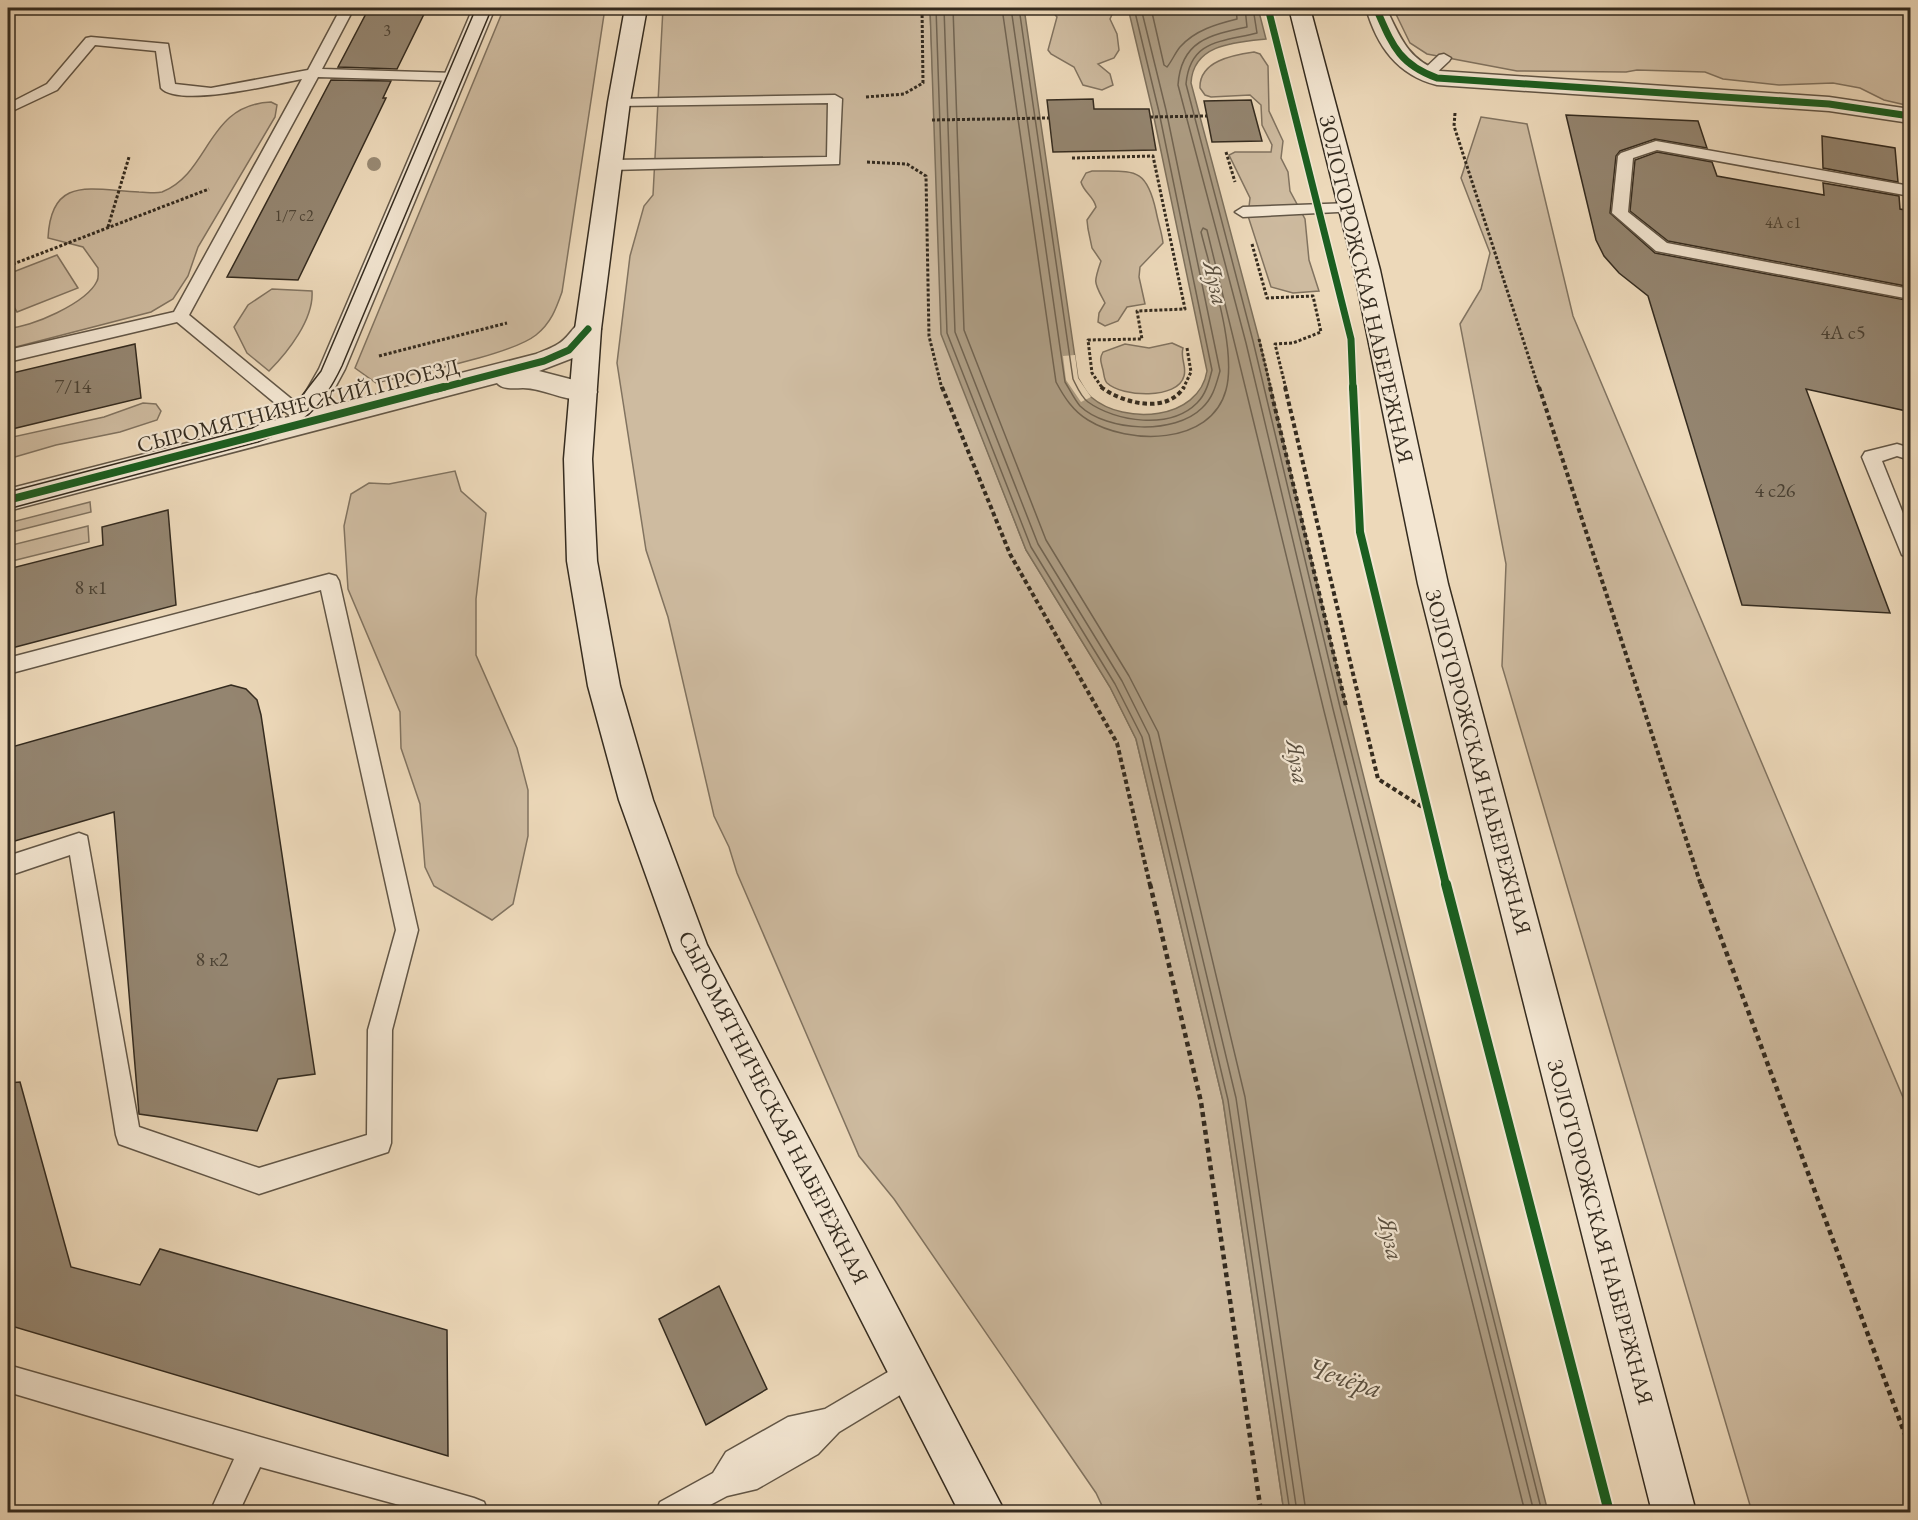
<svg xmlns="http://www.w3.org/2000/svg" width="1918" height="1520" viewBox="0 0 1918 1520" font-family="'EB Garamond',serif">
<rect width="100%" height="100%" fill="#edd9ba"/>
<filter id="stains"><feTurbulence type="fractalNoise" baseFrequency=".00333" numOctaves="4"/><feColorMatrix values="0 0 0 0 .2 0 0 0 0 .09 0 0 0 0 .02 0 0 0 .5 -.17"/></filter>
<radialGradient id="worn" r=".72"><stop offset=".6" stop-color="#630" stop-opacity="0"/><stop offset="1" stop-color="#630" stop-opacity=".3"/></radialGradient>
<g fill="#cebba0" stroke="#817360" stroke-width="1.5">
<path d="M 504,8 L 605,8 L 562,292 C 556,309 551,323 536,335 C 511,355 412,374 376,383 L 355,368 Z"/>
<polygon points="663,8 930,8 935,131 973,414 1026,550 1110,687 1136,739 1223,1101 1284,1512 1105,1512 1096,1493 894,1199 859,1156 737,873 729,847 714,816 668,617 646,550 617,363 630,256 644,206 653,195"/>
<polygon points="1049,8 1115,8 1110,19 1117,34 1119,50 1114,58 1098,64 1110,74 1113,85 1102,90 1083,85 1074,67 1051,54 1048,50 1057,17"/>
<polygon points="1393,8 1910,8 1910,106 1884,100 1860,88 1833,83 1779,85 1723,79 1705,72 1637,70 1626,72 1517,71 1427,54 1410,43"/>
<path d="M 1254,52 L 1260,54 L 1268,66 L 1269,111 L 1283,141 L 1281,158 L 1288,172 L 1290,191 L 1305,219 L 1309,260 L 1319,291 L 1293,293 L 1271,287 L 1248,216 L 1250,198 L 1229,155 L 1235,152 L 1271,152 L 1272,145 L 1262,125 L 1261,105 L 1250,95 L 1211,97 L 1205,95 L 1200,88 C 1199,61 1233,55 1254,52 Z"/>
<path d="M 271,102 L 277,105 L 275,117 L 198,247 L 188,276 L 173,299 L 151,312 L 8,349 L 8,328 C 30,328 87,303 97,281 C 99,278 98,272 98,268 L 83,247 L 48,238 C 51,175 91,190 139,192 C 146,192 155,194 162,192 C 211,172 206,105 271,102 Z"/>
<polygon points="1481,117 1527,124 1573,316 1910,1114 1910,1512 1752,1512 1502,666 1506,564 1460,324 1481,289 1490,253 1461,178"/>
<path d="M 1092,171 C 1133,172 1146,165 1156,211 C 1158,222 1162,233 1163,243 L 1140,267 L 1139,277 L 1145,304 L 1127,307 L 1118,321 L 1105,326 L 1098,322 L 1099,313 L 1105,303 C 1094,282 1093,284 1101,261 L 1092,248 L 1088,229 L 1087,220 L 1096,207 C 1094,196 1084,193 1081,182 L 1086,173 Z"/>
<polygon points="57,255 78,288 17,312 8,297 8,274"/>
<path d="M 272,289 L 312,291 C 314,319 288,352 269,371 L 247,353 L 234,327 L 248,305 Z"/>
<path d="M 1172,343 L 1183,348 C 1180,358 1187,367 1184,376 C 1178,400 1122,397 1107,383 C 1104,380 1104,374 1103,370 C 1101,362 1099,359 1103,352 L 1125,344 L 1149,348 Z"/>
<polygon points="143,403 156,404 161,411 157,420 120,432 56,445 8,459 8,438 104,417"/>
<polygon points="455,471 461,491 486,513 476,599 476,655 517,748 528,790 528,836 513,904 492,920 434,886 425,867 420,804 401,748 400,712 348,589 344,526 351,494 369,483 389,484"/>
<polygon points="90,502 91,512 8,533 8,523"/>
<polygon points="88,526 89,542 8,562 8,546"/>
</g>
<path fill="#ae9e85" stroke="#7d705c" stroke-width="1.5" d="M 930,8 L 1024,8 L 1078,378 C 1082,384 1086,393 1091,397 C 1125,426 1199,420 1207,371 L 1153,113 L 1128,8 L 1258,8 L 1266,39 C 1236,42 1193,44 1191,83 L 1259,339 L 1346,706 L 1548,1512 L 1284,1512 L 1223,1101 L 1136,739 L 1110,687 L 1026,550 L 941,334 Z"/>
<polygon fill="#edd9ba" points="1075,355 1078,378 1091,397 1081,402 1066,380 1063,356"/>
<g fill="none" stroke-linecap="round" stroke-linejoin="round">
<g stroke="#716452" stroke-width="1.5">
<polyline points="936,8 947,333 1031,547 1115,684 1142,737 1228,1100 1290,1512"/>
<polyline points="944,8 955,332 1038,544 1122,681 1149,735 1236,1098 1297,1512"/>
<polyline points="953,8 964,330 1046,540 1129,676 1158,732 1245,1097 1306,1512"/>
<path d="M 1002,8 L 1056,382 C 1064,397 1073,411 1088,420 C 1128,445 1211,446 1226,390 C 1237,350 1211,273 1201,232 L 1203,228 L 1207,230 L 1324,711 L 1525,1512"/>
<path d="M 1011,8 L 1065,382 C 1070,390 1074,399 1080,406 C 1107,432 1175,435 1202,408 C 1213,398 1216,385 1220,371 L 1166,110 L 1141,8"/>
<path d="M 1019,8 L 1073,379 C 1077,387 1081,397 1088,402 C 1116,422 1170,430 1197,403 C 1206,394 1209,382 1212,370 L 1159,112 L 1134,8"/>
<path d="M 1151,8 L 1164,65 L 1167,67 C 1172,61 1175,53 1180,47 C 1195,30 1217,24 1237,19 L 1236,8"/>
<path d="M 1245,8 L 1247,27 C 1209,35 1181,41 1178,85 L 1246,343 L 1333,709 L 1534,1512"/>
<path d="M 1253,8 L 1257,33 C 1221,42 1190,40 1186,84 L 1253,341 L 1340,707 L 1542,1512"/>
</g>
</g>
<g fill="#948570" stroke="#342b1f" stroke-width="1.5">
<polygon points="369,8 427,8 397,69 338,67"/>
<polygon points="331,80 391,81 383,98 386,98 298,280 227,277"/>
<polygon points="1093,99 1094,109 1149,109 1156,150 1053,152 1047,100"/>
<polygon points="1251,100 1262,141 1212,142 1204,101"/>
<polygon points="1566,115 1698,121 1707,148 1655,139 1620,151 1616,156 1610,213 1655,253 1911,301 1911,412 1806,389 1890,613 1742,605 1648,296 1619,273 1604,256 1596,240"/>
<polygon points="1822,136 1895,148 1898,182 1823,168"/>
<polygon points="1657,152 1712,162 1717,176 1824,195 1823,183 1899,196 1900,209 1911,211 1911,287 1668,241 1630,211 1635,160"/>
<polygon points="135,344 141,398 8,430 8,374"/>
<polygon points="168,510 176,605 8,649 8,569 103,545 102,527"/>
<polygon points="231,685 246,689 257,700 261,715 315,1074 278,1079 257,1131 139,1114 114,812 8,843 8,748"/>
<polygon points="20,1082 71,1267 140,1285 160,1249 447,1330 448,1456 8,1325 8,1083"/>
<polygon points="719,1286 767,1389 706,1425 659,1319"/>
</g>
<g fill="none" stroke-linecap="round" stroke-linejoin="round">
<defs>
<g id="lane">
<path d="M 341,8 L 354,8 L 322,69 L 455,73 L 462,77 L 455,81 L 318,77 L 189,315 L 311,415 L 314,419 L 311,423 L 299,423 L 177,322 L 8,362 L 8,350 L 174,312 L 302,79 C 276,84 179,108 161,88 L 156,51 L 95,45 L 57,90 L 8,113 L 8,104 L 47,84 L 86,38 L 91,37 L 168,44 L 175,84 L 211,88 L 308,70 Z"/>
<polygon points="1444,54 1451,58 1449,61 1431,78 1421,78 1421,72 1439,55"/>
<polygon points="835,95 842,99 839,164 611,170 603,165 611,160 827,157 828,103 619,106 612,102 614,99"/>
<polygon points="1656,141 1910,186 1910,196 1657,150 1633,158 1628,212 1667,243 1910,289 1910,299 1656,251 1612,213 1618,156 1621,153"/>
<polygon points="1351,203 1359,208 1357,211 1243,217 1235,212 1243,207"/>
<polygon points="1897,444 1910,448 1910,460 1897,456 1882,461 1910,531 1909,557 1902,555 1900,550 1862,457 1865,452"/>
<polygon points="329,574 336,576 339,581 418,930 392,1030 391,1143 388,1152 259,1194 119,1144 116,1135 70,855 8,876 8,856 79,833 87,836 139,1127 259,1168 367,1135 368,1030 396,930 321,590 8,674 8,658"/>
<polygon points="910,1359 920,1363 924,1373 920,1383 839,1432 818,1454 757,1489 727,1496 697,1512 656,1512 660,1502 713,1473 726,1452 788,1417 825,1409"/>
<polygon points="8,1365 474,1498 484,1502 488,1512 425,1512 260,1467 239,1512 210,1512 234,1459 8,1392"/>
</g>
<g id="street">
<path d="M 473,8 L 495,8 L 345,369 L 324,408 L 536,354 C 543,351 552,348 558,344 C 575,334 573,316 597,323 L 601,329 L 578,356 L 539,371 L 593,385 L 597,392 L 593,399 C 570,405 546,388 523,388 C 514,388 503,390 497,383 L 8,511 L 8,489 L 292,416 L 319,369 Z"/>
<path d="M 1366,8 L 1386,8 C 1400,37 1408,60 1440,71 L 1829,97 L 1910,109 L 1910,123 L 1829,111 L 1437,85 C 1397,75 1377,46 1366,8 Z"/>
</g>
<g id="secondary">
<polygon points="625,8 647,8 630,102 601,329 592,459 597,561 620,686 653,800 707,945 1005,1512 959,1512 673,951 619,800 588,686 567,561 564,459 575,329 608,102"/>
<polygon points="1289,8 1310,8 1380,270 1448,584 1696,1512 1652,1512 1418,584 1354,270"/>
</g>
</defs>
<use href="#lane" stroke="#625646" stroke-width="3"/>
<use href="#street" stroke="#625646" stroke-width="3"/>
<use href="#secondary" stroke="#342b1f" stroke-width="3"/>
<g stroke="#342b1f" stroke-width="3" stroke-dasharray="3 2" stroke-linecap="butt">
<polyline points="1893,8 1910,11"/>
<polyline points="866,97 904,94 923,83 922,8"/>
<polyline points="1455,113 1454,126 1539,389"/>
<polyline points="1150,117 1207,116"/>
<polyline points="932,120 1049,118"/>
<polyline points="1226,152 1235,182"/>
<polyline points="1072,158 1153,156 1185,309 1137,311 1142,339 1088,340 1092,373 1103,389"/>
<polyline points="867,162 907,164 926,176 929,336 942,389"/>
<polyline points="108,227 129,157"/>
<polyline points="1252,244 1267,298 1313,296 1321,332 1293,343 1275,344 1286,389"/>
<polyline points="8,266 209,189"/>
<polyline points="1259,339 1271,389"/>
<polyline points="379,356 507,323"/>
<polyline points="1183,389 1191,372 1187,348"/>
</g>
<g stroke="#342b1f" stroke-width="4" stroke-dasharray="4.5 3" stroke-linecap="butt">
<polyline points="942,387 1010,554 1117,743 1150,885"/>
<path d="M 1101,387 C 1122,403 1167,415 1184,387"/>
<polyline points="1270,387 1346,706"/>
<polyline points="1285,387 1378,779 1427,810"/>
<polyline points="1539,387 1701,885"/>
</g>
<g stroke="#342b1f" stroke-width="4.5" stroke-dasharray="5 4" stroke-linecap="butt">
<polyline points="1150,884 1201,1102 1261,1512"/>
<polyline points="1701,884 1910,1448"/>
</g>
<use href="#lane" fill="#f3e6d2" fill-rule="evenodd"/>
<use href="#street" fill="#f3e6d2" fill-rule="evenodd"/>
<use href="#secondary" fill="#f3e6d2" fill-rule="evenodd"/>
<g stroke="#342b1f" stroke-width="1.5">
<polyline points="8,492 252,428 293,407 321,371 476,8"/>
<path d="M 8,509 L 258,442 C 303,425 321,410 342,366 L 492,8"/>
</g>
<defs>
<g id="cycleway-far2">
<polyline points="1268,8 1351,339 1353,389"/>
<path d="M 1376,8 C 1392,44 1398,64 1437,78 L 1829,104 L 1910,116"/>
<polyline points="437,389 544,361 569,350 588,329"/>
</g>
<g id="cycleway-far1">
<polyline points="1353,387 1360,532 1446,885"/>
<polyline points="8,500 443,387"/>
</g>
<polyline id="cycleway" points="1446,884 1609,1512"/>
</defs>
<use href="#cycleway-far2" stroke="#f3e6d2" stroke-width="10"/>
<use href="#cycleway-far1" stroke="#f3e6d2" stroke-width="12"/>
<use href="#cycleway" stroke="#f3e6d2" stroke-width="14"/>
<use href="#cycleway-far2" stroke="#1b5e20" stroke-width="7"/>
<use href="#cycleway-far1" stroke="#1b5e20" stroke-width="8"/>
<use href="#cycleway" stroke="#1b5e20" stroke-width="10"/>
</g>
<circle fill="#988973" cx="374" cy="164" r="7"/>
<g text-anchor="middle" stroke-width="4.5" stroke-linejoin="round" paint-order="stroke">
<g font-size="16" fill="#4c4233">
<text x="387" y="36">3</text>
<text x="294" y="221">1/7 с2</text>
<text x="1783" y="228">4А с1</text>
</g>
<g font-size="20" fill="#4c4233">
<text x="1843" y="339">4А с5</text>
<text x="73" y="393">7/14</text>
<text x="1775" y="497">4 с26</text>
<text x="91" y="594">8 к1</text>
<text x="212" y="966">8 к2</text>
</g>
<g font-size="22" fill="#342b1f" stroke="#f3e6d2">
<text transform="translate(1367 289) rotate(77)" y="8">ЗОЛОТОРОЖСКАЯ НАБЕРЕЖНАЯ</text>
<text transform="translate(298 405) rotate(-14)" y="8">СЫРОМЯТНИЧЕСКИЙ ПРОЕЗД</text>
<text transform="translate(1479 762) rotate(75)" y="8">ЗОЛОТОРОЖСКАЯ НАБЕРЕЖНАЯ</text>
<text transform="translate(774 1107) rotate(63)" y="8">СЫРОМЯТНИЧЕСКАЯ НАБЕРЕЖНАЯ</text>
<text transform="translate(1601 1232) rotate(75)" y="8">ЗОЛОТОРОЖСКАЯ НАБЕРЕЖНАЯ</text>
</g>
<g font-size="24" font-style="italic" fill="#594e3e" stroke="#f3e6d2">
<text transform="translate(1216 283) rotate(77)" y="8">Яуза</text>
<text transform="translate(1298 762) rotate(81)" y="8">Яуза</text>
<text transform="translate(1391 1238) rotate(77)" y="8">Яуза</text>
</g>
<g font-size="28" font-style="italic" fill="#594e3e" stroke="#f3e6d2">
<text transform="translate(1345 1377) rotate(18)" y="10">Чечёра</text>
</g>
</g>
<rect width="1918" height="1520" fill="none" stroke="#edd9ba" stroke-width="30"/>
<rect x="9" y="9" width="1900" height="1502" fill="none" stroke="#342b1f" stroke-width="3"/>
<rect x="15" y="15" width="1888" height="1490" fill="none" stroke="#342b1f" stroke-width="1.5"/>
<rect width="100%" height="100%" filter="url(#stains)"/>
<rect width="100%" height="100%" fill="url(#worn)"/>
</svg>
